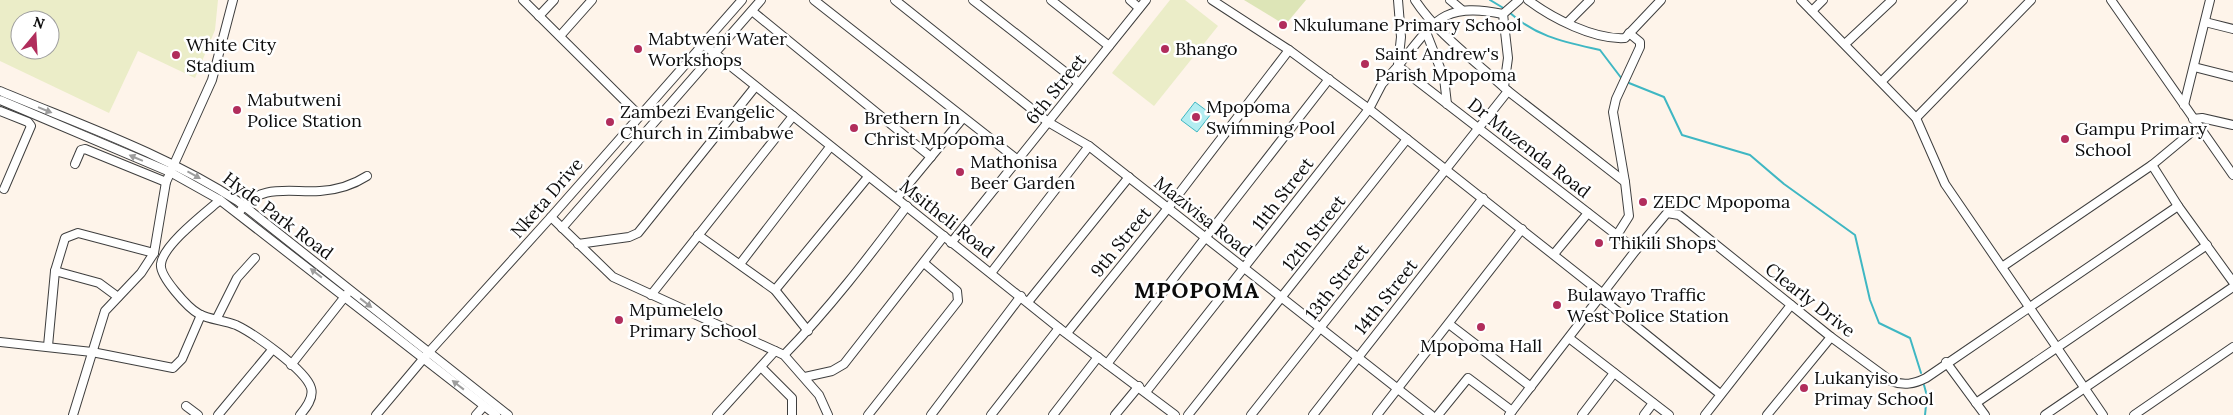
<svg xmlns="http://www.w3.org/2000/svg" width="2233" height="415" viewBox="0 0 2233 415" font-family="Lora,serif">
<rect width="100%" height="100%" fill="#fef4ea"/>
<polygon fill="#dde5b7" points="1244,0 1306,0 1285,25"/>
<g fill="#ebedc8" fill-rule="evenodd">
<path d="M 0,0 L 218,0 L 215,30 L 195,78 L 138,51 L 109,113 L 0,61 ZM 20,20 L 50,20 L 50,50 L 20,50 Z"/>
<polygon points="1170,0 1185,0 1218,26 1154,106 1112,73"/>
</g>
<polygon fill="#b3edf1" stroke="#3fb7c3" points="1195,102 1211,114 1197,132 1181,120"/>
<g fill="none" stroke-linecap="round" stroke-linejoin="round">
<g stroke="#3fb7c3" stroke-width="2">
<polyline points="1490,0 1505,9"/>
<path d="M 1509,12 C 1536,37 1565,42 1600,50 L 1622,79"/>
<polyline points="1629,83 1664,97 1682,135 1750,155 1784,184 1855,235 1870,300 1879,323 1910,338 1921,373"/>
<polyline points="1924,385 1927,396 1925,415"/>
</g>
<defs>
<g id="minor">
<polyline points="523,0 640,116"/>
<polyline points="814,0 1018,160"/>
<polyline points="895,0 1048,122 1089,146 1431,415"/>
<polyline points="973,0 1079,83"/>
<polyline points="1051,0 1109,46"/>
<polyline points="1130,0 1139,8"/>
<polyline points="1212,0 1289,50 1369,109 1603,294"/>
<path d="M 1415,0 C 1436,33 1479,64 1508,91"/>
<polyline points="1450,0 1462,10"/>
<path d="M 1528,0 C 1552,18 1594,40 1625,38 L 1661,0"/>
<polyline points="1801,0 1916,118 1945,184 2103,415"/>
<polyline points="2111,0 2233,175"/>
<polyline points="752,11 931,157"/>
<polyline points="1812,11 1823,0"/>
<polyline points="1503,14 1508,58 1504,87"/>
<polyline points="1503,14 1519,0"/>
<polyline points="539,16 554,0"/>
<polyline points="1568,22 1590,0"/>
<polyline points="2205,22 2233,29"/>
<polyline points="1426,32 1444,78 1447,104"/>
<polyline points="560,36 592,0"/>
<polyline points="703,44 1059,328 1175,415"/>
<polyline points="1845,44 1892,0"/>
<polyline points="1398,65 1401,37 1398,0"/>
<path d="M 1398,66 C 1434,22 1442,1 1503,14"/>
<polyline points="2194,67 2233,77"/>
<polyline points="1882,81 1963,0"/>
<path d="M 0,91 C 81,125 165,154 239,202 L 508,415"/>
<polyline points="0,100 170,172 220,200 496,415"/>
<polyline points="2184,105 2210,0"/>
<polyline points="0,111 28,122 31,126 4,189"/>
<polyline points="1916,118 2031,0"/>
<polyline points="2193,119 2202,118 2233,125"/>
<polyline points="75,164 81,150 85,149 166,182"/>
<polyline points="2152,165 2178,206 2233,282"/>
<polyline points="1625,182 1613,112 1616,99 1640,47 1640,42 1629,33"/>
<polyline points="897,198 963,118"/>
<path d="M 220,200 C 205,213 163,245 161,264 C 159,276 188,308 199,314 C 210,320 224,320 236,325 C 253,333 306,370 311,388 C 314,398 306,408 300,415"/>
<path d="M 241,210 C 259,183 292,193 320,191 C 337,190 353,185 367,176"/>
<polyline points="551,217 613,277 784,355 819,395 828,415"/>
<polyline points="562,228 761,0"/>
<polyline points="698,235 775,290 808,331"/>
<polyline points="951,243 1146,0"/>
<polyline points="578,244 629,237 638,233 755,87"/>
<polyline points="1554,254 1588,213"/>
<polyline points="740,264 830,147"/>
<polyline points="2002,267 2152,165 2199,126"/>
<polyline points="55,271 99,283 118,297"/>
<polyline points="991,273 1089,146"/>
<polyline points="775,290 868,177"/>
<polyline points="651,295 793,116"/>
<polyline points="1600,297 1720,394"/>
<polyline points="1028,302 1129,177"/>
<polyline points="217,318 237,278 255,258"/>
<polyline points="1449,324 1531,387"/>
<polyline points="1067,333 1168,208 1289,50"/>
<polyline points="1569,338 1669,415"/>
<polyline points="0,342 92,352 173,368 182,359 201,315"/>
<polyline points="48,346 55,271 65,238 78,233 154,253"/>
<path d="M 784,355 C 829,309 868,258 907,206"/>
<polyline points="1946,362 1985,415"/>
<polyline points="1107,364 1329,79"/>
<polyline points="291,365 347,294"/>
<polyline points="761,367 792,398 792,415"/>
<polyline points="805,377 832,371 844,364 944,236"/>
<polyline points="1146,392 1369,109 1382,84 1398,66 1636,250"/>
<polyline points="1976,403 2207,245"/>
<polyline points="186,406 198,415"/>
<polyline points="73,415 105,311 141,273 154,253 166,182 212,80 233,0"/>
<polyline points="218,415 272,350"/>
<polyline points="376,415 429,352 551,217 742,0"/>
<polyline points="476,415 484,406"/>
<polyline points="717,415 775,351"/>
<polyline points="868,415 958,301 957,291 924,263"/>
<polyline points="931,415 1021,296"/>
<polyline points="991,415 1059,328"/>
<polyline points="1053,415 1098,357"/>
<polyline points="1115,415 1139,386"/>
<polyline points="1188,415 1407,139"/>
<polyline points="1251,415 1508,91 1625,182 1629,216 1617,235"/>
<polyline points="1313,415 1483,198"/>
<polyline points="1377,415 1522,229"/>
<polyline points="1438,415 1468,378 1512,411"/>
<path d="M 1509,415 L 1636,250 L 1667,213 L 1679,215 L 1831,337 L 1891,381 C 1904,386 1914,384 1926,378 L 2178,206"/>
<polyline points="1582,415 1614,373"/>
<polyline points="1644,415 1653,403"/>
<polyline points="1705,415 1791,305"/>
<polyline points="1767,415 1831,337"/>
<polyline points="2045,415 2233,287"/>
<polyline points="2134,415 2233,347"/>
</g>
</defs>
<use href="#minor" stroke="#3e3e3e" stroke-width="10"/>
<use href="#minor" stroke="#fff" stroke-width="8"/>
</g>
<defs><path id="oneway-solid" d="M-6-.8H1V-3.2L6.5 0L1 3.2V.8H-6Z" transform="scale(1.25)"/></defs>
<g fill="#9d9d9d">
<use href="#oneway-solid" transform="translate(45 110) rotate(22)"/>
<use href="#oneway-solid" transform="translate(136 158) rotate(-157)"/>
<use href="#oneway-solid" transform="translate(194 175) rotate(29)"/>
<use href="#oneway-solid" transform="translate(316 273) rotate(-142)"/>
<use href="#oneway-solid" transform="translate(366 303) rotate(38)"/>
<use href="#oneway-solid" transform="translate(458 385) rotate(-142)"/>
</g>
<g fill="#b12d5c" stroke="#fff" stroke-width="2">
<circle cx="1283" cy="25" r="5"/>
<circle cx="638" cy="49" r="5"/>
<circle cx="1165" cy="49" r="5"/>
<circle cx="176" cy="55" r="5"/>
<circle cx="1365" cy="64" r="5"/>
<circle cx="237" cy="110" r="5"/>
<circle cx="1196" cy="117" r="5"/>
<circle cx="610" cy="122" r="5"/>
<circle cx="854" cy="128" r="5"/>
<circle cx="2065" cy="139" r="5"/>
<circle cx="960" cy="172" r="5"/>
<circle cx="1643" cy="202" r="5"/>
<circle cx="1599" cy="243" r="5"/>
<circle cx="1557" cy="305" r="5"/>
<circle cx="619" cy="320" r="5"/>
<circle cx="1481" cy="327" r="5"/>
<circle cx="1804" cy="388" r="5"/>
</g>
<g text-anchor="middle" stroke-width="5" stroke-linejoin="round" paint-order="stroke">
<g font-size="18" fill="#0b0b0b" stroke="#fff" text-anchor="start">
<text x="1293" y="31">Nkulumane Primary School</text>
<text x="648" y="45">Mabtweni Water<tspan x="648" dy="21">Workshops</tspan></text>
<text x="186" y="51">White City<tspan x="186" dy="21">Stadium</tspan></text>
<text x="1175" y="55">Bhango</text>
<text x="1375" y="60">Saint Andrew's<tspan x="1375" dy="21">Parish Mpopoma</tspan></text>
<text x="247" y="106">Mabutweni<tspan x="247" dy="21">Police Station</tspan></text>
<text x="1206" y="113">Mpopoma<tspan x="1206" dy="21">Swimming Pool</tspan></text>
<text x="620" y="118">Zambezi Evangelic<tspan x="620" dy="21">Church in Zimbabwe</tspan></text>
<text x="864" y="124">Brethern In<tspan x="864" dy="21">Christ Mpopoma</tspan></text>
<text x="2075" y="135">Gampu Primary<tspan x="2075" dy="21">School</tspan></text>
<text x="970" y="168">Mathonisa<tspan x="970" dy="21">Beer Garden</tspan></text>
<text x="1653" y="208">ZEDC Mpopoma</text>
<text x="1609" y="249">Thikili Shops</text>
<text x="1567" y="301">Bulawayo Traffic<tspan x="1567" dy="21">West Police Station</tspan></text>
<text x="629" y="316">Mpumelelo<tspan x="629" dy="21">Primary School</tspan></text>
<text x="1481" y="352" text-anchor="middle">Mpopoma Hall</text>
<text x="1814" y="384">Lukanyiso<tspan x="1814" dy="21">Primay School</tspan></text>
</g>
<g font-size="18" fill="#0b0b0b" stroke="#fff">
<text transform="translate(1056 89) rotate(-51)" y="6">6th Street</text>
<text transform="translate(1529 148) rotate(38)" y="6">Dr Muzenda Road</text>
<text transform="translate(1283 194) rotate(-52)" y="6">11th Street</text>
<text transform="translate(547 198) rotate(-49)" y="6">Nketa Drive</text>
<text transform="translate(278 216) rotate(37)" y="6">Hyde Park Road</text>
<text transform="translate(1203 217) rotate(38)" y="6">Mazivisa Road</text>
<text transform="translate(947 219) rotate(38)" y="6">Msitheli Road</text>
<text transform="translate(1314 233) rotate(-52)" y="6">12th Street</text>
<text transform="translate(1121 242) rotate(-51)" y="6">9th Street</text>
<text transform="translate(1337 282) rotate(-52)" y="6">13th Street</text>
<text transform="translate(1386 297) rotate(-52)" y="6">14th Street</text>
<text transform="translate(1810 300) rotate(38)" y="6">Clearly Drive</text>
</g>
<g font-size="22" font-weight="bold" letter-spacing="1" fill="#0b0b0b" stroke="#fff">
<text x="1197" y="298">MPOPOMA</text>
</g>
</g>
<g transform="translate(35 35) rotate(18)"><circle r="24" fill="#ffffff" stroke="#9d9d9d"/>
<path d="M0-4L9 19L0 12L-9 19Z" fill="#b12d5c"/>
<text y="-8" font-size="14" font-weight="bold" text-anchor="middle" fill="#0b0b0b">N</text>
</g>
</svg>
